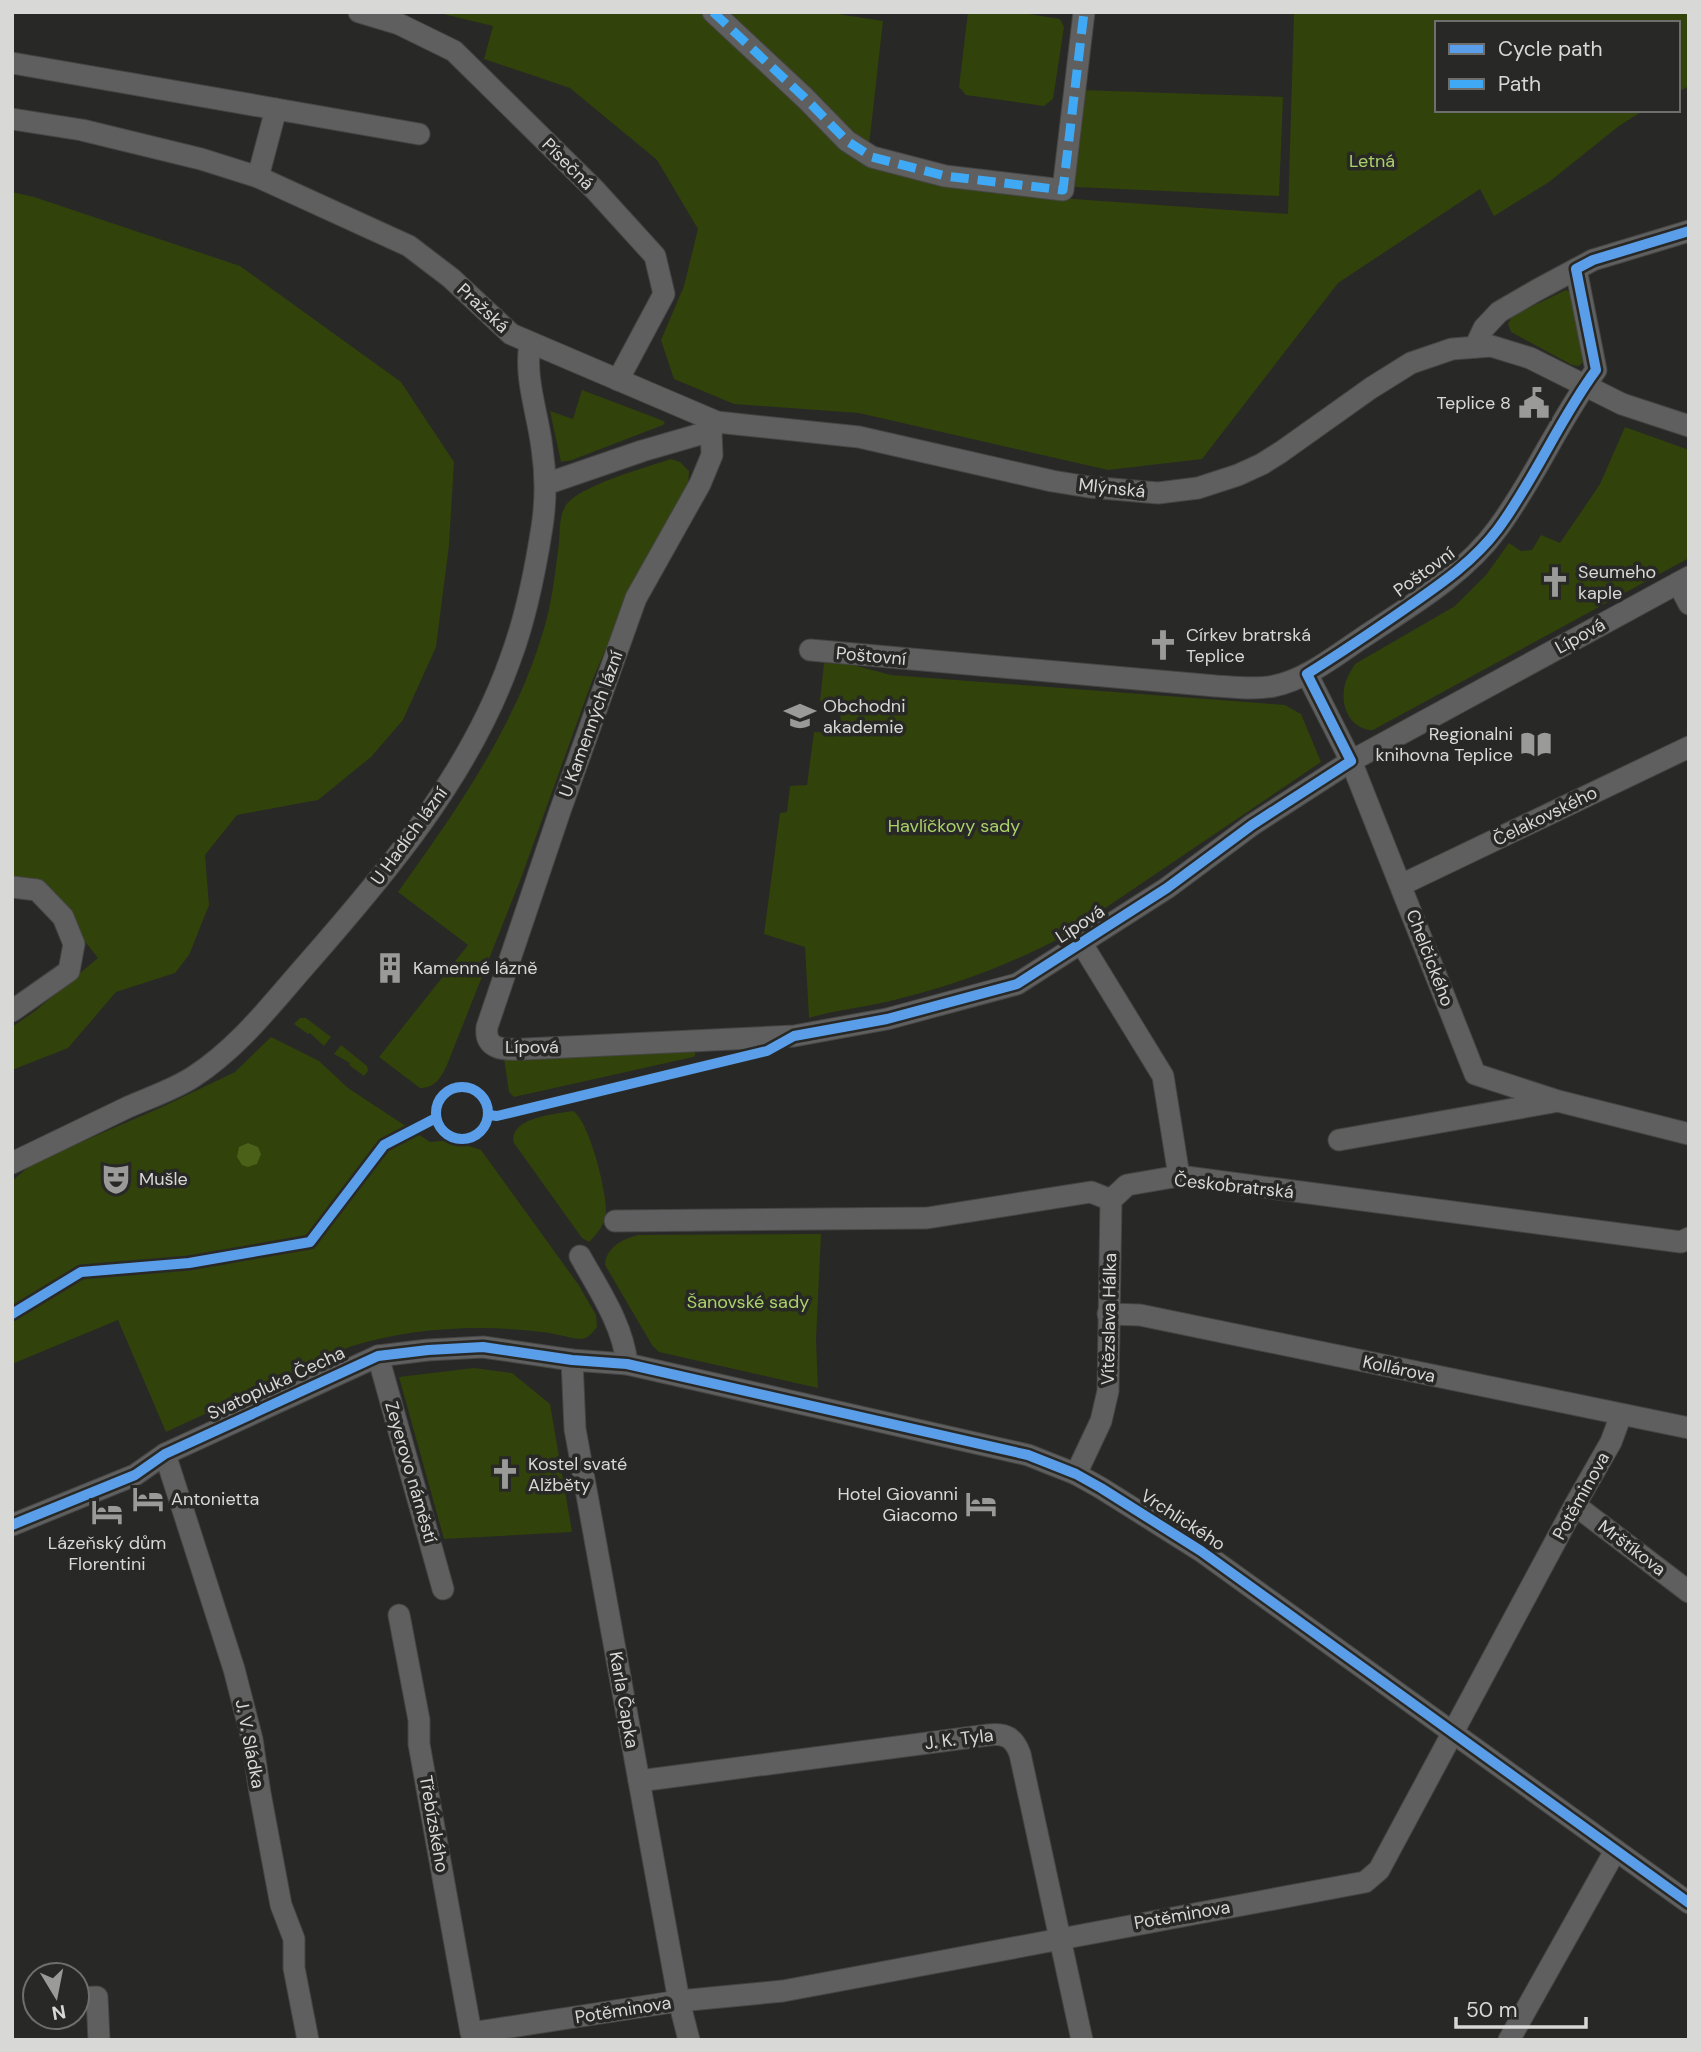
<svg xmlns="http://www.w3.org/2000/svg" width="1701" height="2052" viewBox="0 0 1701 2052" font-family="'DM Sans',sans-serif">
<rect width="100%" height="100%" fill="#282827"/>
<g fill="#31420a">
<polygon points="435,12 825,12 883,21 867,163 1045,197 1288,214 1294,12 1689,12 1689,86 1678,92 1678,23 1437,23 1437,110 1644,110 1619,126 1549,182 1494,216 1480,189 1338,283 1202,459 1108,470 859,413 734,404 674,379 661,340 684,286 698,229 657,160 570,88 484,59 493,26"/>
<polygon points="968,12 1016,12 1060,19 1064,27 1053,99 1044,106 966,95 959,87"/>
<polygon points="1080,90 1283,97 1279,196 1075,187"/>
<path d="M 12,192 L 34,197 L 240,266 L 401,382 L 454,462 L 449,545 L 436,647 L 403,720 L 371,757 L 318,800 L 237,815 L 205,855 L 209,905 L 189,955 L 175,973 L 116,992 L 68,1048 L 12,1070 L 12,1027 L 35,1011 L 98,958 C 74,925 44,903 12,879 Z"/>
<polygon points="1566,290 1571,293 1584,361 1579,366 1572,365 1511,332 1508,324 1512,316"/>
<polygon points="582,390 656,418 665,422 663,425 572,460 561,462 550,411 573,419"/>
<path d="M 1625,427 L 1689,450 L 1689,558 L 1373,730 C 1353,730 1341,710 1344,690 C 1345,680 1350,672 1355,664 L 1455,606 L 1486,575 L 1509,543 L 1521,551 L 1532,550 L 1541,535 L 1560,543 L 1600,484 Z"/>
<path d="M 671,459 L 680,462 L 689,471 L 688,488 L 619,618 L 592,681 L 521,878 L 447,1065 C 441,1078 435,1088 420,1088 L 379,1057 L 468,945 L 398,892 C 456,811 514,729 543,632 C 552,604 555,573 559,543 C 560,531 559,517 565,507 C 576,486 648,467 671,459 Z"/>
<path d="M 824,663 L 849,664 L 891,675 L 1285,705 L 1301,714 L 1321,762 L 1064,936 C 1011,964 956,985 898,999 C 869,1007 838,1009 809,1018 L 805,947 L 764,934 L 780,813 L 787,812 L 790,786 L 807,785 L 814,732 L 841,733 L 840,704 L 820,701 Z"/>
<polygon points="300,1018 306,1018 331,1037 324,1046 310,1033 308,1034 294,1024"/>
<path d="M 271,1037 L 319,1061 L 348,1088 L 430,1142 L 451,1140 L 481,1150 L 578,1284 L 596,1315 L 597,1327 C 592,1333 588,1339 580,1339 C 568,1338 555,1333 542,1332 C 479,1324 410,1328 349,1347 L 166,1432 L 118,1320 L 12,1364 L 12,1181 L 33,1163 L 162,1107 L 235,1072 Z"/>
<polygon points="341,1045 367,1066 368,1071 364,1076 349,1065 350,1063 334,1054"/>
<polygon points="695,1050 695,1056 693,1057 514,1097 509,1092 504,1058"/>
<path d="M 573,1111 C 589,1120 608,1195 606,1214 C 604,1226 597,1234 589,1242 L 582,1238 L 514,1143 C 508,1118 555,1114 573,1111 Z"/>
<path d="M 821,1234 L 816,1340 L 818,1388 L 659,1352 L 652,1345 L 605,1265 C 606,1247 623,1239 638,1235 Z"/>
<polygon points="474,1368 512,1373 550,1404 572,1532 444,1539 399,1377"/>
</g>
<polygon fill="#4a6117" points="248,1143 258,1147 261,1154 257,1164 248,1167 242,1165 237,1157 239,1147"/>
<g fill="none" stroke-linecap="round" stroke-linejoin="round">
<defs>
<g id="minor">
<polyline points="359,12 399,24 454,51 595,190 655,256 664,294 618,380"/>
<polyline points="713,12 805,98 847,141 872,157 945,176 1063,190 1084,12"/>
<polyline points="12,63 276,109"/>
<polyline points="12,119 82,130 201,159 258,177 409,246 451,278 511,334 717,422 859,437 1052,481 1089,487 1158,493 1198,488 1238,475 1262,464 1281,452 1371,388 1411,363 1452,349 1491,346 1530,358 1622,404 1689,426"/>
<polyline points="258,177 276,109 419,134"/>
<polyline points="1475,347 1484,328 1499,312 1537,290 1593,260 1689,231"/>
<path d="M 711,431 L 712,455 L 700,484 L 636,598 L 560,811 L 487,1027 C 484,1051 506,1050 525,1049 L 794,1036 L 887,1019 L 1017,984 L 1167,888 L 1252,825 L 1351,761 L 1689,577"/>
<polyline points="546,484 642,451 711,431 717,422"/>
<polyline points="1678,583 1689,604"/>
<path d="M 810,650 L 1216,686 C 1234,687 1256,690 1274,686 C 1307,679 1335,656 1362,638 C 1410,606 1464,575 1498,528 C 1535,478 1559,420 1596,370 L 1576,269"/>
<polyline points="1307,674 1351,761 1475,1074 1558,1101 1689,1134"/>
<polyline points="1401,885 1689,747"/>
<polyline points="12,887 37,890 63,917 74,944 69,971 12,1011"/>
<polyline points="1082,944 1163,1076 1179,1176"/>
<polyline points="1339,1140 1553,1102"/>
<path d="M 12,1163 C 50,1145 88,1126 126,1108 C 148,1098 173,1090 193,1077 C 238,1048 270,1006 305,966 C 385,875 469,776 510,660 C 526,618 535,572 542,527 C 546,501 546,474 542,448 C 538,414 524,378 530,344"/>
<polyline points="1111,1200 1127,1185 1179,1176 1681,1242 1689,1238"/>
<polyline points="615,1221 927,1218 1091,1192 1111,1200"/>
<path d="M 580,1256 C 599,1290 623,1325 627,1364"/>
<polyline points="1108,1314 1140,1315 1689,1428"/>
<polyline points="378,1356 443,1589"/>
<polyline points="572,1360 575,1429 679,2001 689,2040"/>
<polyline points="165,1454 234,1669 252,1739 260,1793 281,1905 294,1939 294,1968 308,2040"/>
<polyline points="1076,1474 1101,1421 1108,1391 1111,1200"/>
<polyline points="1575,1505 1689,1592"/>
<polyline points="12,1525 135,1475 165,1454 378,1356 428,1350 483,1347 572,1360 627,1364 1028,1455 1076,1474 1101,1488 1201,1551 1689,1903"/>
<polyline points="399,1615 419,1720 419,1744 471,2033 679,2001 783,1991 1365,1882 1379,1870 1575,1505 1611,1442 1621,1415"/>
<path d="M 639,1781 L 988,1735 C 1005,1733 1014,1737 1020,1754 L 1082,2040"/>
<polyline points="77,1998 97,1997 99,2040"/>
<polyline points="1509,2040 1615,1851"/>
</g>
</defs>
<use href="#minor" stroke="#454544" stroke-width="23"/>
<use href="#minor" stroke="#5e5f5e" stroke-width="21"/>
<polyline stroke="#3fa9f5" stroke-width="9" stroke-dasharray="18 9" stroke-linecap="butt" points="713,12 805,98 847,141 872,157 945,176 1063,190 1084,12"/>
<defs>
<g id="cycleway">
<circle cx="462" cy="1113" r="26"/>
<path d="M 488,1115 L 497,1116 L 767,1051 L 794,1036 L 887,1019 L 1017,984 L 1167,888 L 1252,825 L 1351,761 L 1307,674 C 1342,652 1376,629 1409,606 C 1442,583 1474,561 1498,529 C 1535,479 1559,420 1596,370 L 1576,269 L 1593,260 L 1689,231"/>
<polyline points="12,1314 81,1272 189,1263 310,1242 384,1145 436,1118"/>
<polyline points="12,1525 135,1475 165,1454 378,1356 428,1350 483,1347 572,1360 627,1364 1028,1455 1076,1474 1101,1488 1201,1551 1689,1903"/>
</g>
</defs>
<use href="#cycleway" stroke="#282926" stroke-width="15"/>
<use href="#cycleway" stroke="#5a9eea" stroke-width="10"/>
</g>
<defs>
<symbol id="civic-bare" viewBox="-9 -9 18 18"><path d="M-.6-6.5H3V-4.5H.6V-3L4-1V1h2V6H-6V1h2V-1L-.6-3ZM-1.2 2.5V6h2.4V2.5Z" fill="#9a9b99" stroke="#282926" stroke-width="2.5" paint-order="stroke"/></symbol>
<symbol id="church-bare" viewBox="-9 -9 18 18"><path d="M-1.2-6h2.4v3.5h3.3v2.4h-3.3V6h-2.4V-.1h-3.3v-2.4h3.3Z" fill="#9a9b99" stroke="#282926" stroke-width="2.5" paint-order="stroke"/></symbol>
<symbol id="university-bare" viewBox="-9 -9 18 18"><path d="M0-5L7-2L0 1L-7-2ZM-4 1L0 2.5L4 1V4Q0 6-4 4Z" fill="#9a9b99" stroke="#282926" stroke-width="2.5" paint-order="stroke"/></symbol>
<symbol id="library-bare" viewBox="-9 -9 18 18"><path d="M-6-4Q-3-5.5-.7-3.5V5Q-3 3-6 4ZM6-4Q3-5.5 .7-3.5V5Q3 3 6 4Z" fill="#9a9b99" stroke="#282926" stroke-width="2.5" paint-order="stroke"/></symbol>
<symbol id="building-bare" viewBox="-9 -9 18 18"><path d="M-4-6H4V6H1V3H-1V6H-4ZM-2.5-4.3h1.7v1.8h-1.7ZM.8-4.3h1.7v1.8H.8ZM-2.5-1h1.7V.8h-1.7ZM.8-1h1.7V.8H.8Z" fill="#9a9b99" stroke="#282926" stroke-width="2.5" paint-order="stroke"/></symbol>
<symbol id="theatre-bare" viewBox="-9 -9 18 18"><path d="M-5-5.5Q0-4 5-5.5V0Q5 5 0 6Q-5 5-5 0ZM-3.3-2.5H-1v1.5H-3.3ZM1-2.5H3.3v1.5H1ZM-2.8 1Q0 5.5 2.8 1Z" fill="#9a9b99" stroke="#282926" stroke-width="2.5" paint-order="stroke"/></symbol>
<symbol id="hotel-bare" viewBox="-9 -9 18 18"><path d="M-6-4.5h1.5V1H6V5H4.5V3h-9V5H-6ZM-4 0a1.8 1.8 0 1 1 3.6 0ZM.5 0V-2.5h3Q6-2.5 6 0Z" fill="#9a9b99" stroke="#282926" stroke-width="2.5" paint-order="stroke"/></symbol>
</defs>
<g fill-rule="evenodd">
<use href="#civic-bare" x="1512" y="381" width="44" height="44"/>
<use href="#church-bare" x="1533" y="560" width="44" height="44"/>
<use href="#church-bare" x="1141" y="623" width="44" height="44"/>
<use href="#university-bare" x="778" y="694" width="44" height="44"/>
<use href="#library-bare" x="1514" y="722" width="44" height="44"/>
<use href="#building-bare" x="368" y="946" width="44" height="44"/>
<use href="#theatre-bare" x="94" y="1157" width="44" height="44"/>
<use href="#church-bare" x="483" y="1452" width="44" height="44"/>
<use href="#hotel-bare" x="126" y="1477" width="44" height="44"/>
<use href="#hotel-bare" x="959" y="1482" width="44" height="44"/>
<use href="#hotel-bare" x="85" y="1490" width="44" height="44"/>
</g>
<g text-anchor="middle" stroke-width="7" stroke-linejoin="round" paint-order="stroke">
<g font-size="18" fill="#abd269" stroke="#282926">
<text x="1372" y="167">Letná</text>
<text x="954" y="832">Havlíčkovy sady</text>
<text x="748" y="1308">Šanovské sady</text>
</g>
<g font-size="18" fill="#d8d9d7" stroke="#282926">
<text transform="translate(568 164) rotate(45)" y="6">Písečná</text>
<text transform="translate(483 308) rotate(43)" y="6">Pražská</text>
<text transform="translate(1112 488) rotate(6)" y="6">Mlýnská</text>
<text transform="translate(1424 572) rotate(-36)" y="6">Poštovní</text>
<text transform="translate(1580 636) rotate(-29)" y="6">Lípová</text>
<text transform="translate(871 656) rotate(5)" y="6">Poštovní</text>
<text transform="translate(591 724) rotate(-70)" y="6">U Kamenných lázní</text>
<text transform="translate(1545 816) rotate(-26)" y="6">Čelakovského</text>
<text transform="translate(409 836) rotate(-54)" y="6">U Hadích lázní</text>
<text transform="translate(1080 924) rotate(-33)" y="6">Lípová</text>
<text transform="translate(1430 958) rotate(69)" y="6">Chelčického</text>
<text x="532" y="1053">Lípová</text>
<text transform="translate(1234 1186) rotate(6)" y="6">Českobratrská</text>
<text transform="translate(1109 1319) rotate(-89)" y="6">Vítězslava Hálka</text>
<text transform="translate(1399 1369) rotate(12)" y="6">Kollárova</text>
<text transform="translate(276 1383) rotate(-25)" y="6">Svatopluka Čecha</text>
<text transform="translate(411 1472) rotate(74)" y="6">Zeyerovo náměstí</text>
<text transform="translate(1581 1496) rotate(-61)" y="6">Potěminova</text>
<text transform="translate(1183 1520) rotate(33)" y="6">Vrchlického</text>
<text transform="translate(1632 1548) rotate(37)" y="6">Mrštíkova</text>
<text transform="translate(624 1700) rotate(80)" y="6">Karla Čapka</text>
<text transform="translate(959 1739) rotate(-7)" y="6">J. K. Tyla</text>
<text transform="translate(250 1744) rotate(79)" y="6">J. V. Sládka</text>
<text transform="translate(434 1824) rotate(80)" y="6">Třebízského</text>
<text transform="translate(1182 1915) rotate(-10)" y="6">Potěminova</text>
<text transform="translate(623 2010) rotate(-9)" y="6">Potěminova</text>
</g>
<g font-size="18" fill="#d8d9d7" stroke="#282926" text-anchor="start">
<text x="1511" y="409" text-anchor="end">Teplice 8</text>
<text x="1578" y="578">Seumeho<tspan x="1578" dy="21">kaple</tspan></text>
<text x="1186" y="641">Církev bratrská<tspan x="1186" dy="21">Teplice</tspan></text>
<text x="823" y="712">Obchodni<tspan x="823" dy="21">akademie</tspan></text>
<text x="1513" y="740" text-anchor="end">Regionalni<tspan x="1513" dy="21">knihovna Teplice</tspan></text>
<text x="413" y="974">Kamenné lázně</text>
<text x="139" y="1185">Mušle</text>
<text x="528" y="1470">Kostel svaté<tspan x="528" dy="21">Alžběty</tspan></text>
<text x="958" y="1500" text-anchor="end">Hotel Giovanni<tspan x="958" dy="21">Giacomo</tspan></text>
<text x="171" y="1505">Antonietta</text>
<text x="107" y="1549" text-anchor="middle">Lázeňský dům<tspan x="107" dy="21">Florentini</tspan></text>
</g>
</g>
<rect width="1701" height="2052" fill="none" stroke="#d8d9d7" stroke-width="28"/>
<rect x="1435" y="21" width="245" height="91" fill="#282926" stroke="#6e6f6d" stroke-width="2"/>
<rect x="1449" y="44" width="35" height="10" fill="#5a9eea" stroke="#6e6f6d" stroke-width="2"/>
<text x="1498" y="56" font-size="21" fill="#d8d9d7">Cycle path</text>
<rect x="1449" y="79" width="35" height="10" fill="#3fa9f5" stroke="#6e6f6d" stroke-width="2"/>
<text x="1498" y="91" font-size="21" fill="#d8d9d7">Path</text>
<g transform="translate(56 1996) rotate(170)"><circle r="33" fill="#282926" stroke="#6e6f6d" stroke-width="2"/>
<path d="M0-5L12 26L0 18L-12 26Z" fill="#9a9b99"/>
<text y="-10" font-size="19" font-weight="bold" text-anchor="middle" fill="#d8d9d7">N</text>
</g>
<path d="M1456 2017v10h130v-10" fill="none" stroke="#d8d9d7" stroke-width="3.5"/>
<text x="1466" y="2017" font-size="21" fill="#d8d9d7" stroke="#282926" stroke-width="5" paint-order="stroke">50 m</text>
</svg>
